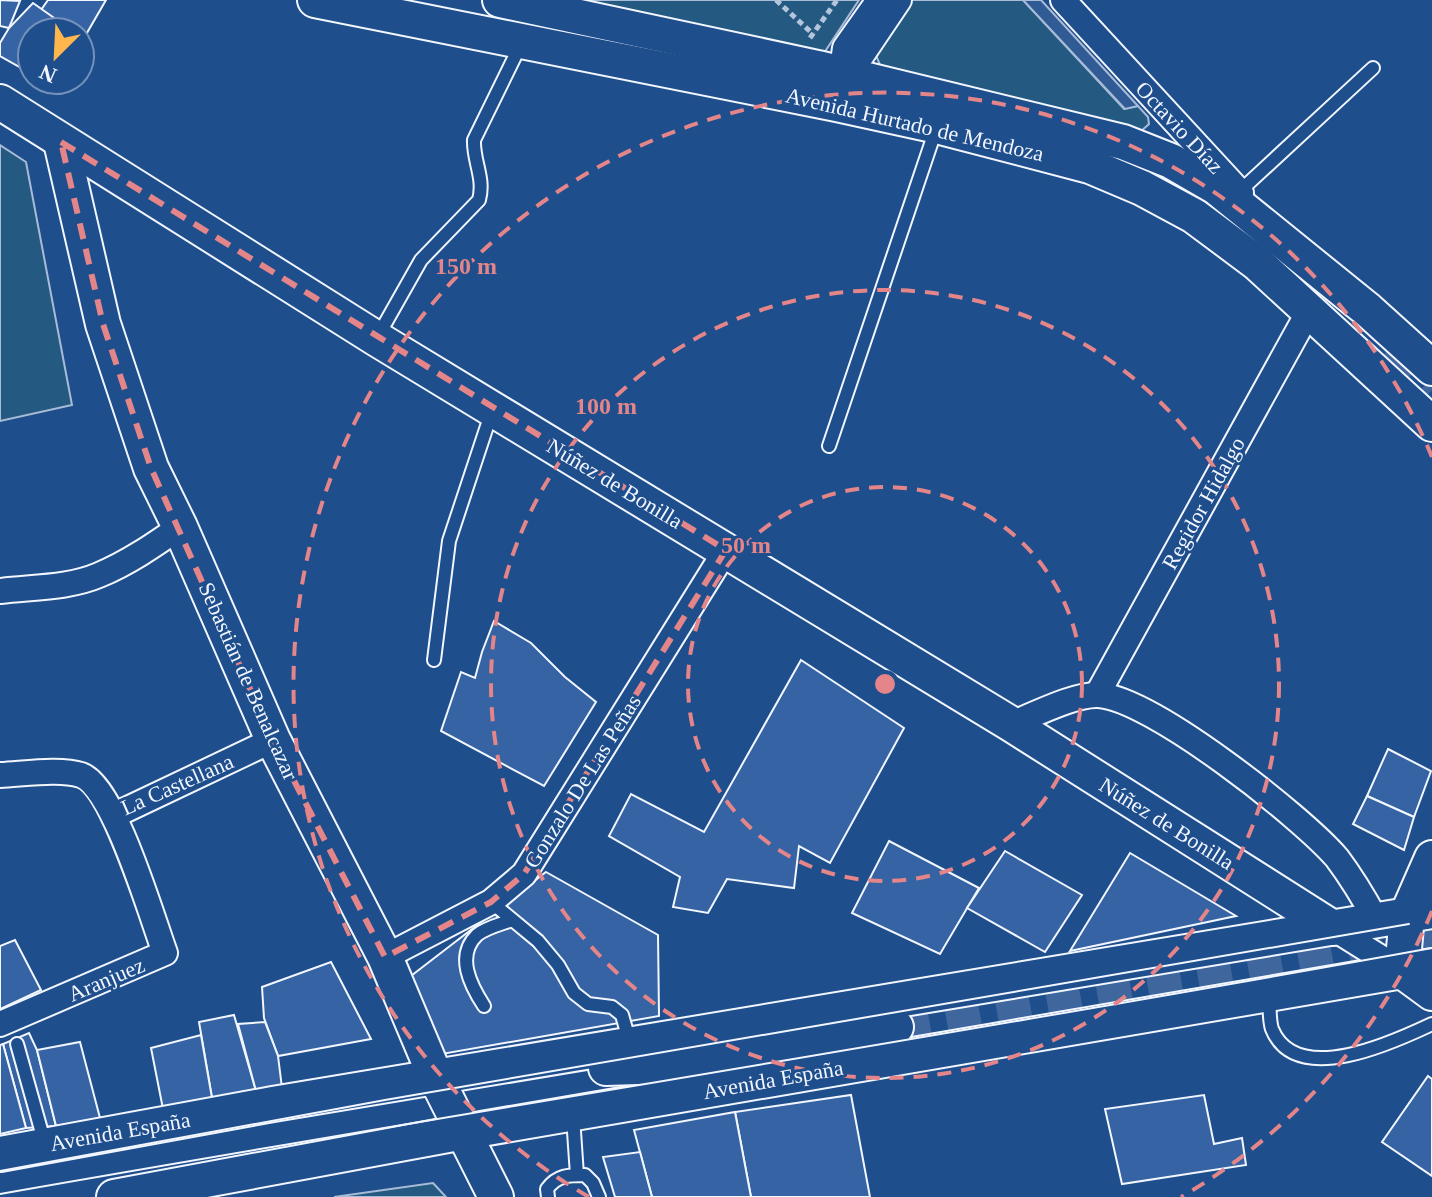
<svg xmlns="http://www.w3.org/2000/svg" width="1432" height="1197" viewBox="0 0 1432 1197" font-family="Georgia,serif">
<rect width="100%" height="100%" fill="#1f4e8c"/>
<g fill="#245a82" stroke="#a8bbd7" stroke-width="2">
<polygon points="582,0 859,0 822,56"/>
<polygon points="909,0 1023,0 1124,109 1138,106 1148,117 1149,124 1139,133 889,71 880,65 875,53"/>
<polygon points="0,145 26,162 72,405 0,421"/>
<polygon points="433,1183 446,1197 334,1197"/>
</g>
<polygon fill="#305b95" stroke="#a8bbd7" stroke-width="2" points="1023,0 1041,0 1138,106 1125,109"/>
<g fill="#3563a3" stroke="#f2f6ff" stroke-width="2">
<polygon points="0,0 20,1 9,28 0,26"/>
<polygon points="48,0 106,0 84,38 80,32 74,32 41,10"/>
<polygon points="33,3 74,32 32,32 32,74 0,56 0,43 9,28"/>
<polygon points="494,621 531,643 565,677 596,702 544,786 441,731 461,672 475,678 482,652"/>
<polygon points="801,660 904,728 830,863 799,846 794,888 727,879 708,913 673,907 680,877 609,836 631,794 704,832"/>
<polygon points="1388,749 1431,771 1414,817 1367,796"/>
<polygon points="1367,796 1414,817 1404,850 1353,824"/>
<polygon points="889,841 979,888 940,954 852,913"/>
<polygon points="1005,851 1082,895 1045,952 967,908"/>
<polygon points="1130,853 1236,916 1070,951"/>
<polygon points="546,872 658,935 659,1016 442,1054 407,979"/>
<polygon points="15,940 41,990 0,1009 0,946"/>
<polygon points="331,962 371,1039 278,1056 264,1018 262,987"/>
<polygon points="234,1015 256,1091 212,1098 199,1022"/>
<polygon points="265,1022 278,1056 282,1088 256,1091 238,1024"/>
<polygon points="29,1033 37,1050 56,1126 26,1128 3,1044"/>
<polygon points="201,1035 212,1098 163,1109 151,1048"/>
<polygon points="80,1042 100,1118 56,1126 37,1050"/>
<polygon points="3,1044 26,1128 0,1134 0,1045"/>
<polygon points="1428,1076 1432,1079 1432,1176 1382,1142"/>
<polygon points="851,1095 870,1197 751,1197 735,1112"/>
<polygon points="1204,1095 1214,1144 1242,1138 1246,1165 1122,1184 1105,1109"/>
<polygon points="735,1112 751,1197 652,1197 634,1130"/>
<polygon points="640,1152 652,1197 615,1197 603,1157"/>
</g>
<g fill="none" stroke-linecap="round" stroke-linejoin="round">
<g stroke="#3f679d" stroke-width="34" stroke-dasharray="34 17" stroke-linecap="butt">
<polyline points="1388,350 1432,390"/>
<polyline points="896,1027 1432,934"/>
</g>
<defs>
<g id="lane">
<polyline points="1240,191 1373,68"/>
<path d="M 378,336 L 421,260 L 479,200 C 485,178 473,161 474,140 L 522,42"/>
<polyline points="829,446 936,129"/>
<polyline points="434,660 449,541 492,411"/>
<polyline points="491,902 538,941 558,965 574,993 588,1004 612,1007 622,1015 630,1043"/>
<path d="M 1269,998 C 1270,1008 1269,1020 1272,1029 C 1296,1088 1394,1042 1432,1024"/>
<path d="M 484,1006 C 471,986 455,956 477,935 C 485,928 501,924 512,920"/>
<polyline points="17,1044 45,1144"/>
<polyline points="573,1117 577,1175"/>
<path d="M 548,1197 L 547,1189 C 557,1175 569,1175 585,1175 L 593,1183 L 599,1197"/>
</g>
<g id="street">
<polyline points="1063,0 1241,193"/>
<polyline points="843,74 862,55 899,0"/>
<polyline points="839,90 845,48 879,0"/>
<path d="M 0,591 C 32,587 69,588 99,575 C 128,563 154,545 180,527"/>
<polyline points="1097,695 1309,311"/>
<path d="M 1011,724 C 1034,715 1075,694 1098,695 C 1150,697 1302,817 1337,858 C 1352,878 1364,898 1376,920"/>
<path d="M 0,775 C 23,774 60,768 81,775 C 114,786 152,918 165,953 L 0,1024"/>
<polyline points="115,815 273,740"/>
<polyline points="1333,928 1402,971"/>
<polyline points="385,957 491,902 524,874 726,550"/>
</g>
<g id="secondary">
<polyline points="315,0 837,104 937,126 1090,166 1142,188 1194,216 1257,263 1432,424"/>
<polyline points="500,0 818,68 1123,142 1171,161 1216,187 1368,310 1432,368"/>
<polyline points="0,102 377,339 1011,724 1333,928"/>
<polyline points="61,142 103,324 151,468 180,527 273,740 385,957 436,1078 496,1197"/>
<polyline points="1432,858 1407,915 1402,971 1432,993"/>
<polyline points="606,1068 668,1066 896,1027"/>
<polyline points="0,1154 273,1104 1432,911"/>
<polyline points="114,1197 464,1132 1432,966"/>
</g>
</defs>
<use href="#lane" stroke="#f2f6ff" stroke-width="16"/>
<use href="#street" stroke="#f2f6ff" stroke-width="28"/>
<use href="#secondary" stroke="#f2f6ff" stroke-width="38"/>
<g stroke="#b3c4dc" stroke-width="5" stroke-dasharray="6 4" stroke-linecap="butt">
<polyline points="776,0 813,34"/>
<polyline points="810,38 837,0"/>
</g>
<use href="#lane" stroke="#1f4e8c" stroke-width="12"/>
<use href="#street" stroke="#1f4e8c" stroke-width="24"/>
<use href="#secondary" stroke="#1f4e8c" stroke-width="34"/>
<g stroke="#f2f6ff" stroke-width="2">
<polyline points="0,1171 385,1100 1409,924"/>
<path d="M 0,1194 C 477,1110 955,1035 1432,948"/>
</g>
</g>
<path fill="none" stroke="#e38589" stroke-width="6" stroke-dasharray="16 10" stroke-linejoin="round" d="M 61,142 L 726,550 L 524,874 L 491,902 L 385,957 L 273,740 L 151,468 L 103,324 Z"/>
<g fill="none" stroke="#e38589" stroke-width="4" stroke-dasharray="14 10">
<circle cx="885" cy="684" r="197"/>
<circle cx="885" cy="684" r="394"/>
<path d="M1432 911A592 592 0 0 1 1181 1197M589 1197A592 592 0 1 1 1432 457"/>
</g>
<g text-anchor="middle" stroke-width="6" stroke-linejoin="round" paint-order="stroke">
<g font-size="22" fill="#f2f6ff" stroke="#1f4e8c">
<text transform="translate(915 124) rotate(13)" y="8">Avenida Hurtado de Mendoza</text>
<text transform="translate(1180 127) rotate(47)" y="8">Octavio Díaz</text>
<text transform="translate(615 483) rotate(31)" y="8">Núñez de Bonilla</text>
<text transform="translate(1203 503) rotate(-61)" y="8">Regidor Hidalgo</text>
<text transform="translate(249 681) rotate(66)" y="8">Sebastián de Benalcazar</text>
<text transform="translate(582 781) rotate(-58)" y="8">Gonzalo De Las Peñas</text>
<text transform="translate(177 784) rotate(-24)" y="8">La Castellana</text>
<text transform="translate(1167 823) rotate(32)" y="8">Núñez de Bonilla</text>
<text transform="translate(106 979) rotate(-23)" y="8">Aranjuez</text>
<text transform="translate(773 1079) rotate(-10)" y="8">Avenida España</text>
<text transform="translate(120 1131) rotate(-10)" y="8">Avenida España</text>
</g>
</g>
<circle cx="885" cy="684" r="12" fill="#e38589" stroke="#1f4e8c" stroke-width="4"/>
<g font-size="24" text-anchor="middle" font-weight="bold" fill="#e38589" stroke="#1f4e8c" stroke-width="6" stroke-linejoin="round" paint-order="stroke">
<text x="466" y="274">150 m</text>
<text x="606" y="414">100 m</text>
<text x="746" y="553">50 m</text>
</g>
<g transform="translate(56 56) rotate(204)"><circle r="38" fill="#1f4e8c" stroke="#7391ba" stroke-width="2"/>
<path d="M0-6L14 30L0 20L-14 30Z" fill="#ffb74d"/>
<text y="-12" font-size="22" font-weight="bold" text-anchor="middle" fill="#f2f6ff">N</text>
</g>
</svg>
